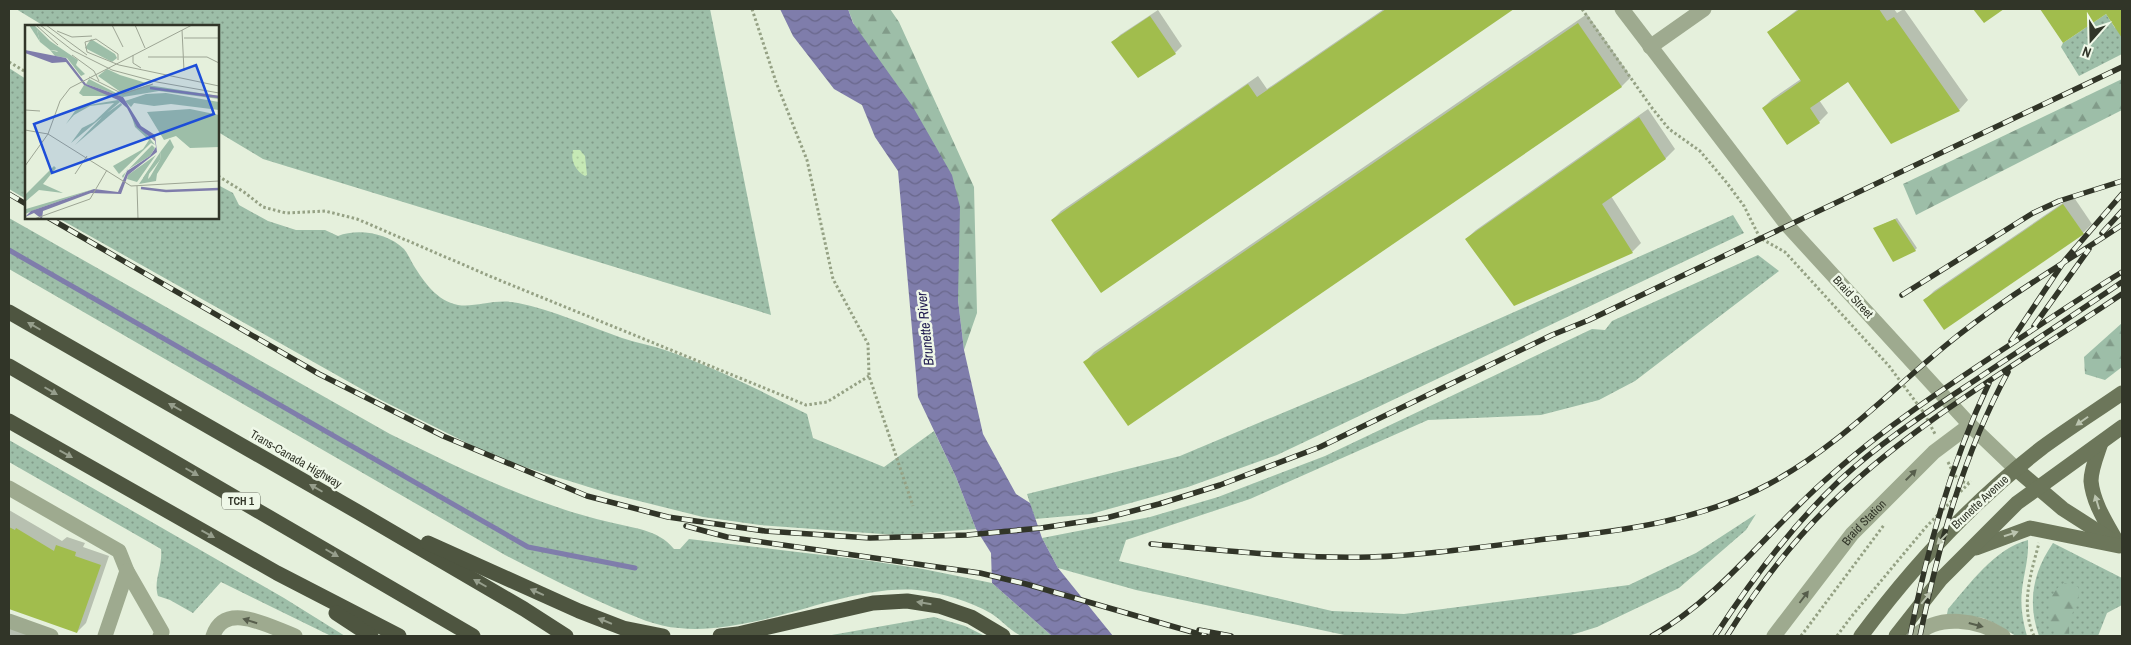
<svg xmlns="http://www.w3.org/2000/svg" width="2131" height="645" viewBox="0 0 2131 645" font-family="'Archivo Narrow',sans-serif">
<defs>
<pattern id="grass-dots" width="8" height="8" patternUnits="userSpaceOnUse" patternTransform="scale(1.25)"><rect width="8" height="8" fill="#9dbea8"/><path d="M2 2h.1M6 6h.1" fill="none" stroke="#819b89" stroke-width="1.8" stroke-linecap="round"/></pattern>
<pattern id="forest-firs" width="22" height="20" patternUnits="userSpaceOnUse" patternTransform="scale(1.25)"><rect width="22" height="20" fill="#9dbea8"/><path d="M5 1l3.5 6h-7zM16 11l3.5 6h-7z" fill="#819b89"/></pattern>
<pattern id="sand-dots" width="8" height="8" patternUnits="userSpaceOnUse" patternTransform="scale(1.25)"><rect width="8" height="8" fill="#c6e9b5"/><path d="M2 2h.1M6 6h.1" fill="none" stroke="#abc89c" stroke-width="1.8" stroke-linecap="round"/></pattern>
<pattern id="water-waves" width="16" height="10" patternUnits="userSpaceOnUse" patternTransform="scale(1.25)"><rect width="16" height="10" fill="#7f7dab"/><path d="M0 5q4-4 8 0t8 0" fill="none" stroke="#69678b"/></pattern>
</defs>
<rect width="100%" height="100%" fill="#e5f0dc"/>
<g fill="url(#grass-dots)">
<polygon points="16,9 710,9 771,315 263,159 218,132 218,26 44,26"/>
<polygon points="2106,14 2115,28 2122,24 2122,54 2079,76 2061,47 2063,43"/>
<polygon points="9,68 26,79 26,199 9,189"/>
<path d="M 218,185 L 233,193 L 239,205 L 268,221 L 296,230 L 325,230 L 338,236 C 358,228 388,233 404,249 C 408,254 411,261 414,266 C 424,282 437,301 458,305 C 475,308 496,298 518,303 C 553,310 588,326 622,338 C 636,343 651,345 665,350 C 714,367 761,391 807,414 L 813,438 L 884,467 L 934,431 L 956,477 L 976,529 L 896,535 L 760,525 L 703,517 L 611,494 L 515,464 L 473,446 L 381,400 L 58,218 L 218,218 Z"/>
<polygon points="1733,215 1744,233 1277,455 1188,487 1091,514 1035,519 1027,494 1180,456 1361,380"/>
<path d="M 9,218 L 390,434 C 461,469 532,504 609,522 C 632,528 658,529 674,549 L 680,549 L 689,539 L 864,560 L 923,569 L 992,583 L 1052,636 C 1044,636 1031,639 1022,636 C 1014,634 1000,619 992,614 C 970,601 942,593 917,590 C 865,586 808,610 757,621 C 732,626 705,631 679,628 C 657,627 634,616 614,608 C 577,592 541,574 505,555 L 9,269 Z"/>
<polygon points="1758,255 1779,271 1635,381 1599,400 1541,415 1428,420 1250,499 1126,540 1119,561 1332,611 1404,614 1629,585 1696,553 1756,514 1746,530 1679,588 1597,627 1568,636 1349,636 1136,590 1058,568 1042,538 1150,517 1218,497 1325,456 1592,329 1605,330 1612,321"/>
<path d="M 9,440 L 284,598 L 345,636 L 331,636 L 221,582 L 193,613 L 170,600 L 158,596 C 153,581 163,566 161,549 L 9,462 Z"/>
<path d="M 2028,540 C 2029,558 2024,573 2022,590 C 2020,605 2023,622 2027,636 L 2016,636 L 1996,624 L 1983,618 L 1947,614 L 1948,609 C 1970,584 1994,549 2028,540 Z"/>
<path d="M 2053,543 L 2122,578 L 2122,605 L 2107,613 L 2098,636 L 2039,636 C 2027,602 2033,572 2053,543 Z"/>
<polygon points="934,617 965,626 985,636 826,636"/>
</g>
<g fill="url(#forest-firs)">
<polygon points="848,9 890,9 899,22 974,187 977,313 964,350 958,300"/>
<polygon points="2122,79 2122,110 1916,215 1903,184"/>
<polygon points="2122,323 2122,367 2105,380 2085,374 2084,357"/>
<path d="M 2064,583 L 2078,587 C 2080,600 2074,608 2070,620 C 2068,625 2070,631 2069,636 L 2058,636 C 2043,622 2046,594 2064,583 Z"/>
</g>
<path fill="url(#sand-dots)" d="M 573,150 L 580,150 L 585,156 L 587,175 L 585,176 C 576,171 570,161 573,150 Z"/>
<polygon fill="url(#water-waves)" points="780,9 848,9 853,23 913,107 952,175 960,207 958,300 964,350 983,434 1016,494 1030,503 1042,538 1058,568 1113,636 1052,636 992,583 991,553 976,529 956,477 918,397 898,171 875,137 862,105 834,89 793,36"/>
<g fill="#0003">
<polygon points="1384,9 1512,9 1102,291 1052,220 1061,211 1258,76 1267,89"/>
<polygon points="1798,9 1894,9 1897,13 1904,9 1968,100 1959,110 1848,80 1819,100 1828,113 1819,122 1763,108 1772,99 1801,79 1769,32"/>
<polygon points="2041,9 2122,9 2122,22 2116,27 2106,12 2064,41"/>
<polygon points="1158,10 1182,46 1175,53 1138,76 1113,42 1120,35"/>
<polygon points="1587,14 1631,77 1622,86 1128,424 1085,362 1094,352"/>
<polygon points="1648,109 1675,149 1666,158 1611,196 1641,243 1632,252 1466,239 1476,230"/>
<polygon points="2073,196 2092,224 2083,233 1925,300 1934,291"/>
<polygon points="1897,218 1917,248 1915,250 1875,228"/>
<polygon points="9,510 62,541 67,537 85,543 83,547 109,556 86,623 77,632 9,608"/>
<polygon points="9,626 39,636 9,636"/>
</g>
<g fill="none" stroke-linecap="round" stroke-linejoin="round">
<polyline stroke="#7f7dab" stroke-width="5" points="9,250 528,547 635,568"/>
</g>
<g fill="#a1bd4d">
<polygon points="1386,9 1514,9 1101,293 1051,220 1248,84 1257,97"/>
<polygon points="1800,9 1879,9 1887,21 1894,17 1960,111 1891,144 1848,82 1810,108 1820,123 1787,145 1762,108 1801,81 1767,32"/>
<polygon points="1973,9 2004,9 1984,23"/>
<polygon points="2040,9 2122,9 2122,38 2106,14 2063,43"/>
<polygon points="1150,16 1176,54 1138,78 1111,42"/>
<polygon points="1578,23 1622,87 1128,426 1083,362"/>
<polygon points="1639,117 1666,159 1602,204 1633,253 1514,306 1465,239"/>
<polygon points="2063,204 2084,234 1944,330 1923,300"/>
<polygon points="1895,219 1916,251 1893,262 1873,228"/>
<polygon points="9,527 15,530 16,528 54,551 56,545 76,552 75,556 101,565 77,633 9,609"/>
</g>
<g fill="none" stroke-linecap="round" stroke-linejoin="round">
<g stroke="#95a184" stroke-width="3" stroke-dasharray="2.5 2.5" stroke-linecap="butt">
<polyline points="752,9 776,82 807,160 833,279 868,344 869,376 913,506"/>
<polyline points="1582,9 1652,108 1669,129 1700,151 1727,183 1744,206 1760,238 1785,252 1889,366 1924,413 1935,434"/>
<polyline points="9,62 26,72"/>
<polyline points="218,176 244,192 263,207 286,213 325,211 357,219 499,280 806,405 827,402 869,376"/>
<path d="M 1948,462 C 1953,472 1956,482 1969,483"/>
<polyline points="1801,636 1884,525"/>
<polyline points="1837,636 1851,617 1926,527 1971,481"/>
<path d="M 2034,636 C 2020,606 2031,573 2039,543"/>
</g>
<g stroke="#9eaa8f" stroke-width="15">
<polyline points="1622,9 1787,225 1970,425 2016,469"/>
<polyline points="1650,47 1704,9"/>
<polyline points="9,488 119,551 127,571 162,632 160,636"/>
<polyline points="9,621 51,636"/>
<polyline points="105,636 127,571"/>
<path d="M 213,636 C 225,600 270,627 295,636"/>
<path id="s1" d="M 1774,636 L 1852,534 L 1934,452 L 1970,425"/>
<path d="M 1916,636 C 1938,613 1979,620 2003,636"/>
</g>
<g stroke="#6c765a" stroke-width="15">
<path d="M 2101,443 C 2097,455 2091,469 2091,481 C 2093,503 2107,524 2117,542"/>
<polyline points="2016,469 2063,509 2113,541"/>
<polyline points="1976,548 2030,528 2119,546"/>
<path d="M 1861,636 C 1913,566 1973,501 2043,447 C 2069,428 2096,411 2122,393"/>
<polyline points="1896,636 1940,580 2017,503 2122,427"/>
</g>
<g stroke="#4e5540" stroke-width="15">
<polyline points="9,312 358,512 524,609 566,636"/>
<polyline points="9,366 473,636"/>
<polyline points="9,421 277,573 399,636"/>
<polyline points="428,543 579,611 623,628 663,636"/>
<polyline points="336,613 371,636"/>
<polyline points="720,636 738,634 873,603 907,601 939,606 971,617 1003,636"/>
</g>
<defs>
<g id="rail">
<polyline points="9,194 26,204"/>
<polyline points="49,218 319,374 443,436 587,496 668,517 765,531 870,538 967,535 1041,528 1106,518 1159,504 1220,485 1320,447 1552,335 1589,320 2122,67"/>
<polyline points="2102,233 2122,211"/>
<polyline points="1902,295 2033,213 2059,201 2122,181"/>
<polyline points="2034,326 2089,249"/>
<polyline points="2011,341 2065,260 2122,194"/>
<polyline points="686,526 727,537 980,573 1026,584 1206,636"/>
<path d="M 1151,544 C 1223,550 1297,559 1370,557 C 1429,555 1488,546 1546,539 C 1622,531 1700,521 1769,484 C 1836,448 1887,394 1945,346 C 2000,300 2063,264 2122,225"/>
<polyline points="1199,630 1231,636"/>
<path d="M 1652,636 C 1723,596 1769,528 1831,475 C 1884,428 1943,389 2002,350 C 2042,324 2081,297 2122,272"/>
<path d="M 1715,636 C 1751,580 1792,526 1840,480 C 1883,440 1932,409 1980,377 C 2028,345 2075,314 2122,282"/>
<path d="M 1727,636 C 1758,586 1795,538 1838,497 C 1922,417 2026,359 2122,294"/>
<path d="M 1910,636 C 1927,549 1951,463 1989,383"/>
<path d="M 1920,636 C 1939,544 1963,455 2008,372"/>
</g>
</defs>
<use href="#rail" stroke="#313528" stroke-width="5.5"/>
<use href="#rail" stroke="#eff8e8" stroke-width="4" stroke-dasharray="11" stroke-linecap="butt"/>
</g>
<defs><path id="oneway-solid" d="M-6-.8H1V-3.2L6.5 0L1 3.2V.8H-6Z" transform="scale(1.25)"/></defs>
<g fill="#969e8c">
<use href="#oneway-solid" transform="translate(34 326) rotate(-150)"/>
<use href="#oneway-solid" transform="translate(51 391) rotate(30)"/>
<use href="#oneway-solid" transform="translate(175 407) rotate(-150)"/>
<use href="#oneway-solid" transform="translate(66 454) rotate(29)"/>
<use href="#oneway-solid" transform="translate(192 472) rotate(30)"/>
<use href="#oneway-solid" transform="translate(316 488) rotate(-150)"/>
<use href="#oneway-solid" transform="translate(208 534) rotate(29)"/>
<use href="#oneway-solid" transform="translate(332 553) rotate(30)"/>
<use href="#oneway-solid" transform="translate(480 583) rotate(-150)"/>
<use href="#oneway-solid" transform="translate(537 592) rotate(-156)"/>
<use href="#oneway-solid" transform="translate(924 603) rotate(-171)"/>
<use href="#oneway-solid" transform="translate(605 621) rotate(-158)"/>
</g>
<g fill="#bbc4af">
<use href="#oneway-solid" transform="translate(2082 421) rotate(145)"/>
<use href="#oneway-solid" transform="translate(2097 502) rotate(-107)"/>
<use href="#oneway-solid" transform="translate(2011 534) rotate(-18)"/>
<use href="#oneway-solid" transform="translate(1942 539) rotate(134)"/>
<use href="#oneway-solid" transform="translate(1926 598) rotate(-51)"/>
</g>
<g fill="#575e4c">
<use href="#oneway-solid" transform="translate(1911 475) rotate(-45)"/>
<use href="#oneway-solid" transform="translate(1804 597) rotate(-53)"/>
<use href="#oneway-solid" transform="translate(250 621) rotate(-163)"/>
<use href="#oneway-solid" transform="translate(1976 625) rotate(15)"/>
</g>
<g text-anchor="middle" stroke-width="5" stroke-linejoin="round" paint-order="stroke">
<rect fill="#eff8e8" stroke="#6a7062" stroke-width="1" x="222" y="492.5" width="38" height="17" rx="4"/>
<g font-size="11" font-weight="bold" fill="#313528">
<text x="241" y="505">TCH 1</text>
</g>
<g font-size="12" fill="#313528" stroke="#eff8e8">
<text transform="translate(1853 297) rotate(47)" y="4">Braid Street</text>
<text transform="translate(296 459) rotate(30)" y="4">Trans-Canada Highway</text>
<text transform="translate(1980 502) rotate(-43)" y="4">Brunette Avenue</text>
<text dy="4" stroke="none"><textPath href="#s1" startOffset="145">Braid Station</textPath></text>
</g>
<g font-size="14" font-style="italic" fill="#252153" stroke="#eff8e8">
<text transform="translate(925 329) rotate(-96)" y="5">Brunette River</text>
</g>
</g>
<g transform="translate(25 25)">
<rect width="194" height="194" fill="#e5f0dc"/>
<path d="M 4,0 L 9,0 L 25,16 L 53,35 L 51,40 L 60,49 L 56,51 L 42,33 L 30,31 L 25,25 L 33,27 L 12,5 L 15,17 ZM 66,14 L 90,29 L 92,33 L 87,37 L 60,23 ZM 82,44 L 95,50 L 121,58 L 97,68 L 73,51 ZM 64,54 L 93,69 L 123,60 L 194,71 L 194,74 L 134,66 L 98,72 L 61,59 ZM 141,68 L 194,77 L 194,85 L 146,79 L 129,81 L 109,78 L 106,82 L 100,76 L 121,69 ZM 93,75 L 95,77 L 46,118 L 57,103 L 69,97 L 89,78 L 65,81 L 49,90 L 41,99 L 50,86 L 58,81 ZM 96,78 L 97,80 L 50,120 L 79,90 ZM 165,84 L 194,90 L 194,122 L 165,123 L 151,111 L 139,115 L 122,87 ZM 145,114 L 149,122 L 132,149 L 131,156 L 114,159 L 125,143 L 123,154 L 125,152 L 135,135 L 136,126 ZM 29,141 L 31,143 L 18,159 L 38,168 L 14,165 L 0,177 L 0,170 ZM 69,164 L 12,184 L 0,189 L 1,184 Z" fill="#9dbea8"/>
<path d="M 12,5 L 31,22 L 34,26 L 25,25 L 15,17 ZM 59,60 L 76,65 L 85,71 L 58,71 L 54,68 ZM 106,89 L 130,120 L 126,118 L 94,149 L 88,141 L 118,124 L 124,115 L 110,102 ZM 127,120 L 130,123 L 125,131 L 102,145 L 98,153 L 97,151 ZM 136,126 L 135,135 L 120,154 L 118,153 ZM 131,130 L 112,157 L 102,154 L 103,150 Z" fill="#9dbea8"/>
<path d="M 0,25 L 41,33 L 61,59 L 98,72 L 116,101 L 130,110 L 132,127 L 103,150 L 96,169 L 66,168 L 18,186 L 17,194 L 9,188 L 0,192 L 6,186 L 69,164 L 93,167 L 102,146 L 125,131 L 131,122 L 130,116 L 112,102 L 102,83 L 93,75 L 59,60 L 41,37 L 27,38 L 0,28 Z" fill="#7f7dab"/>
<path fill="none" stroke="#7f7dab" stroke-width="2.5" d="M 125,63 L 194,72M 116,163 L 141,166 L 194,164"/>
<path fill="none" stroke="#9da594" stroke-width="1" d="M 11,0 L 33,20M 15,0 L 47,25 L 87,45 L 132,57 L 194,68M 21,0 L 62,30M 87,0 L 98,22M 110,0 L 120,23M 157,5 L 159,46M 32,6 L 47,12 L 67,11M 159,13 L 194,13M 47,30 L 69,46 L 74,56M 108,30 L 108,38 L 116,43M 123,32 L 182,32 L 194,38M 93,35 L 93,29 L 71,14 L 60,17 L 62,27 L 94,40 L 194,61M 64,52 L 98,69 L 128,59M 0,85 L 15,86M 0,105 L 23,109M 23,109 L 106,161 L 194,156M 0,141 L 23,109 L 35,76 L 45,63 L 167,0M 50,149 L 62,131M 112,161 L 113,194M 9,194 L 65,174 L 82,145"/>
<path fill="#1d4ed8" fill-opacity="0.15" stroke="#1d4ed8" stroke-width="2.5" d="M 171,40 L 189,89 L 27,148 L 9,99 Z"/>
<rect width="194" height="194" fill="none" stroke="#313528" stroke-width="2.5"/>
</g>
<rect width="2131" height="645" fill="none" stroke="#313528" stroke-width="20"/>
<g transform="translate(2091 40) rotate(200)" stroke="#eff8e8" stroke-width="4" paint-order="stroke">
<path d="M0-4L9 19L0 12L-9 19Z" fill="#313528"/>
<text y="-8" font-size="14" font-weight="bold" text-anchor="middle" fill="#313528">N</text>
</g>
</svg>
